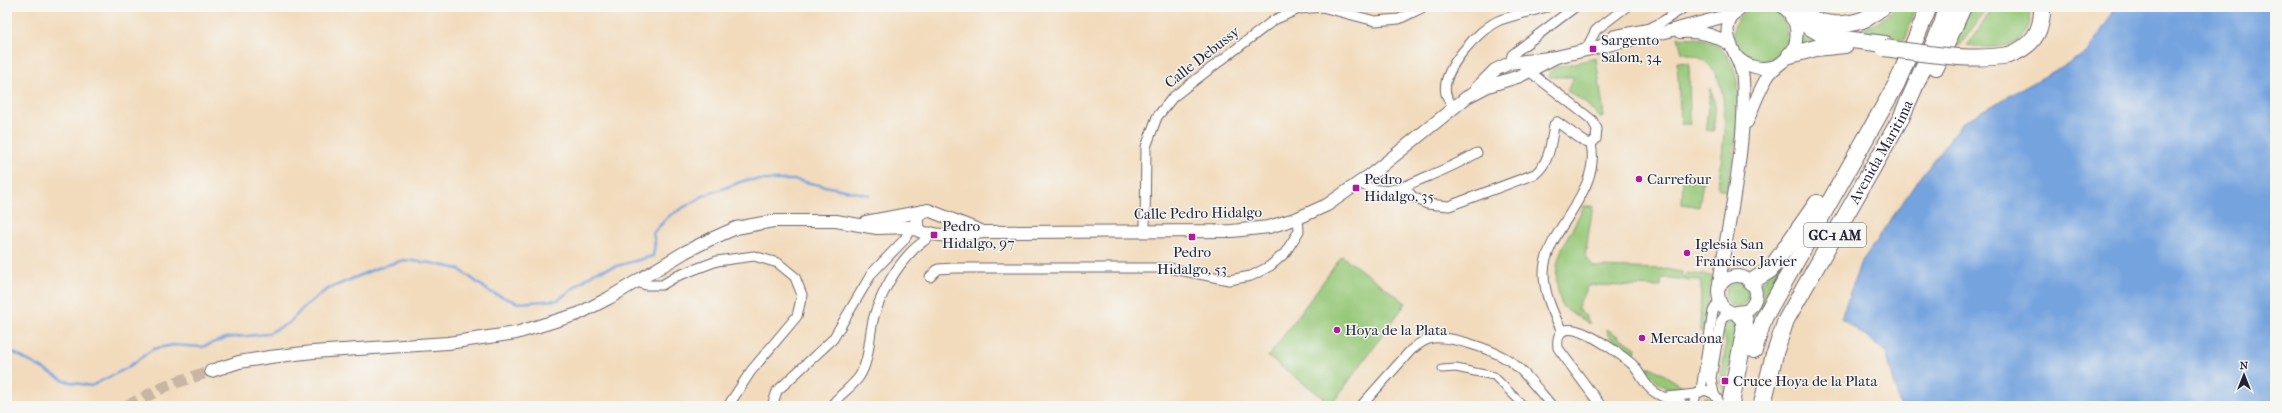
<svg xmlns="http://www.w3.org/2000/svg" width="2282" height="413" viewBox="0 0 2282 413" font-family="'IM FELL French Canon',serif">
<rect width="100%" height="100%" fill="#f6f6f2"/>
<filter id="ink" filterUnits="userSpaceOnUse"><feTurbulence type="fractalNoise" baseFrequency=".025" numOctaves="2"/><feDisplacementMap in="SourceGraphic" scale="8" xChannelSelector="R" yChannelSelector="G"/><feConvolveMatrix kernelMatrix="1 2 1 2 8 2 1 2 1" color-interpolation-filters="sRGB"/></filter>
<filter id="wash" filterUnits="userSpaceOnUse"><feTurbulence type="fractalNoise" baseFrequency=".012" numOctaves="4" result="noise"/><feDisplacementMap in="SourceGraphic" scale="16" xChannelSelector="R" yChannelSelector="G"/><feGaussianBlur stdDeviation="0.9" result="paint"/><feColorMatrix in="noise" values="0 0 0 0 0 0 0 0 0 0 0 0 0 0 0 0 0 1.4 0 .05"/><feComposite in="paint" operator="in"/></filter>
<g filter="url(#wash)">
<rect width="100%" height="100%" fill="#f2dbbd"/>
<g fill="#97c878" stroke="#5c755a">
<polygon points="1896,7 1916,7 1905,40 1858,35 1858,31 1879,22"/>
<polygon points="1970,7 1988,7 1960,45 1953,45"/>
<path d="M 1994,7 L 2030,7 C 2035,48 1997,50 1967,46 Z"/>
<circle cx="1760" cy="34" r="27"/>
<polygon points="1804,34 1807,34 1819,40 1801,46"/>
<path d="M 1678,37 C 1688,38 1701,37 1711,42 C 1758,66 1733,151 1726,191 L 1718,188 C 1722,147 1742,58 1682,53 Z"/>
<polygon points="1596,58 1604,116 1600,117 1583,101 1567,91 1574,77 1549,77 1550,72 1553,68"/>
<polygon points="1677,62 1689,63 1690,124 1681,124"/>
<polygon points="1711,88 1715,106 1714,131 1705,130"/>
<polygon points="1683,179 1703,182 1699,207 1682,204"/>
<path d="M 1584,206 L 1593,206 L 1585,256 L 1594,267 L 1665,269 L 1682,272 L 1681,276 L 1684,277 L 1686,273 L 1712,276 L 1703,331 L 1700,331 L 1701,280 L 1662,278 L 1661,287 L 1593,285 L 1586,287 L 1586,292 L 1579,302 L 1580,304 L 1577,309 L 1585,315 L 1590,324 L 1562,306 C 1547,259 1565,246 1584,206 Z"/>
<path d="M 1804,231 L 1754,330 L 1748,318 C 1760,309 1767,299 1761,284 Z"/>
<polygon points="1342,256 1406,303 1332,404 1268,357"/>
<circle cx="1737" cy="295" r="12"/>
<polygon points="1732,321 1739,323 1725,385 1726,397 1720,381 1726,345 1723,329 1726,323"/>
<polygon points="1607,329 1636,348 1635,353 1608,336"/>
<path d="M 1646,368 L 1653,368 L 1684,387 C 1665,394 1657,381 1646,368 Z"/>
<circle cx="1706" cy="402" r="5"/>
</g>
<polygon fill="#75a3de" stroke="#4c628c" points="2116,7 2275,7 2275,406 1900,406 1886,352 1841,318 1860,264 1914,186 1963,122 2088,52"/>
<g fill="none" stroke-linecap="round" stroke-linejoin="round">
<polyline stroke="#75a3de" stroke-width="2.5" points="7,349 65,381 91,386 127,368 153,349 173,345 202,347 226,338 267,334 289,323 304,307 326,290 377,268 404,260 431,263 459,269 490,292 518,303 558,300 595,272 653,256 655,243 653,233 669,216 703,196 746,180 795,180 869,195"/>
</g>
</g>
<g filter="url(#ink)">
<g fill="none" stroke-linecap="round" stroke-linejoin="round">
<polyline stroke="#c8b6a3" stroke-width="12" stroke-dasharray="12 6" stroke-linecap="butt" points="127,406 168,385 211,371"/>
<defs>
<polyline id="pedestrian" points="1442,369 1456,368 1494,376 1524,406"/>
<g id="minor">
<polyline points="1599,46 1614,35 1650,28 1660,23 1685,7"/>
<polyline points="1586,49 1596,30 1626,7"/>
<polyline points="1510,63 1512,55 1518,50 1575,7"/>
<path d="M 1453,107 C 1451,103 1447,98 1446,94 C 1440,70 1480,28 1500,20 C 1515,15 1532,11 1547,7"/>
<path d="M 1359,183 C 1388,199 1403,186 1429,176 C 1446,169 1461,162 1477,153"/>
<path d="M 1405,188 L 1413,197 L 1427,204 L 1449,206 L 1535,174 C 1550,162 1551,143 1554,125 L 1557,122 L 1585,142 L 1591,144 L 1596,139 L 1597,129 L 1592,120 L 1525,68"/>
<polyline points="1145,230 1146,147 1157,117 1173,97 1274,20 1299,9 1322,7 1375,21 1399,19 1424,7"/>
<polyline points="930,277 938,269 954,268 1169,268 1229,280 1251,276 1270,266 1285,253 1299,231 1298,218"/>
<polyline points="637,282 646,285 662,285 677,276 717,261 754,256 778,263 795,277 802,295 797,316 751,371 728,406"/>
<path d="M 1562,331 C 1553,313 1544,294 1544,273 C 1544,231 1602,193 1591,144"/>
<polyline points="1701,390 1713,311 1719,301"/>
<polyline points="1714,394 1711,378 1721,321 1725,315 1734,313"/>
<polyline points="1667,397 1696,394"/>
<polyline points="772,406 777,391 833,339 872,273 904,240 914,223"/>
<path d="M 831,406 C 839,395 851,388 859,377 C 871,359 868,334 875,313 C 883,291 896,267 913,250 C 919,244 927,240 933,232"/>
<path d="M 1361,406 L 1411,350 C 1418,345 1424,339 1433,338 C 1452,336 1490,349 1507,359 C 1524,370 1539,391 1552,406"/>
<path d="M 1601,406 L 1558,348 C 1553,303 1619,353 1632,364 C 1640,372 1644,385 1653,391 C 1663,399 1675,401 1687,406"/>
<polyline points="1693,406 1696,394 1705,390 1714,394 1718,400 1717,406"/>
</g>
<g id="tertiary">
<path d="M 1680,32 C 1699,31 1713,34 1729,44"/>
<path d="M 1736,56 C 1747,68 1763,71 1778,65"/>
<polyline points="1477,88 1495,70 1510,63 1556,57 1665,32 1734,14"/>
<path d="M 1747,122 C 1753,107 1759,90 1768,76 C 1772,69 1782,63 1788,57 C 1801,42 1799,19 1783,7"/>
<polyline points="866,222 924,211"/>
<path d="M 921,231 C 913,223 917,212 928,210 L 981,231"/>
<path d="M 1718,290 C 1732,259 1773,286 1748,310 L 1734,313 C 1722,310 1718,302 1718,290 C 1728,220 1747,150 1743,79 C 1742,52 1710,33 1741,7"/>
<polyline points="211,371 239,362 270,357 313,352 448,343 516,333 578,314 609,298 685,252 711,239 736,228 773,221 836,221 877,228 910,227 924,233 949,236 984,232 1232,231 1269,227 1298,218 1327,205 1373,173 1467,97 1488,86 1520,76 1556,57"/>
</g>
<g id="trunk">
<path d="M 1806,16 C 1824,26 1848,27 1867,18 C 1872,15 1877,10 1883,7"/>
<polyline points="1793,17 1827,37 1885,44"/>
<polyline points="1790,55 1816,48 1845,45"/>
<path d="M 2009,55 C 2031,47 2043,32 2042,7"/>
<polyline points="1936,67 1963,7"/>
<polyline points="1751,282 1770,270 1817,203"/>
<polyline points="1754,350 1764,318 1897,83 1929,7"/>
<path id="s1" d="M 1774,356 L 1786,320 L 1901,118 L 1942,25 L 1947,7"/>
</g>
<g id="motorway">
<polyline points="1730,406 1745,330 1744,319 1739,314"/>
<polyline points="1762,406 1774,356"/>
</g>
</defs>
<use href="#pedestrian" stroke="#6b6368" stroke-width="9"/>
<use href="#minor" stroke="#6b6368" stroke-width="11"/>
<use href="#tertiary" stroke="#6b6368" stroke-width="14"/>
<use href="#trunk" stroke="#6b6368" stroke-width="18"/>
<use href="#motorway" stroke="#6b6368" stroke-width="19"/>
<use href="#pedestrian" stroke="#fff" stroke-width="7"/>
<use href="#minor" stroke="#fff" stroke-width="9"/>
<use href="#tertiary" stroke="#fff" stroke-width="12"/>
<use href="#trunk" stroke="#fff" stroke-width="16"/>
<use href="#motorway" stroke="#fff" stroke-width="17"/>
<defs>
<path id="trunk-bridge" d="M 1884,48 C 1925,53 1968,62 2009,55"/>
</defs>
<use href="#trunk-bridge" stroke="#6b6368" stroke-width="18" stroke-linecap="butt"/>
<use href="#trunk-bridge" stroke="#fff" stroke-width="16"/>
</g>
</g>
<g fill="#b5179e" stroke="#f6f6f2" stroke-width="1.5">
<rect x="1589" y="45" width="8" height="8" rx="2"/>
<circle cx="1639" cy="179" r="4"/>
<rect x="1352" y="184" width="8" height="8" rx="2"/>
<rect x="930" y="231" width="8" height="8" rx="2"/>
<rect x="1188" y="233" width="8" height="8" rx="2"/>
<circle cx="1687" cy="253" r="4"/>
<circle cx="1337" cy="330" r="4"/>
<circle cx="1642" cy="338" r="4"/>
<rect x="1721" y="377" width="8" height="8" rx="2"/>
</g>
<g text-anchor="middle" stroke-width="3" stroke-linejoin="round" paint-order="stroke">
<rect fill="#f6f6f2" stroke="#626272" stroke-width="1" x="1804" y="223" width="62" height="24" rx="3"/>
<g font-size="14" font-weight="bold" fill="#22223b">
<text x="1835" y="240">GC-1 AM</text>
</g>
<g font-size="15" fill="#22223b" stroke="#f6f6f2" text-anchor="start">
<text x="1601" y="45">Sargento<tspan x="1601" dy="17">Salom, 34</tspan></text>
<text x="1364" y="184">Pedro<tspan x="1364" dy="17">Hidalgo, 35</tspan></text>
<text x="1647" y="184">Carrefour</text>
<text x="942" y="231">Pedro<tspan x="942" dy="17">Hidalgo, 97</tspan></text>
<text x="1695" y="249">Iglesia San<tspan x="1695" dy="17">Francisco Javier</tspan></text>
<text x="1192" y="257" text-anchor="middle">Pedro<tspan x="1192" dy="17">Hidalgo, 53</tspan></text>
<text x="1345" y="335">Hoya de la Plata</text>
<text x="1650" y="343">Mercadona</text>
<text x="1733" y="386">Cruce Hoya de la Plata</text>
</g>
<g font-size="15" fill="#22223b" stroke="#f6f6f2">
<text transform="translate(1202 57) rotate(-38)" y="5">Calle Debussy</text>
<text dy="5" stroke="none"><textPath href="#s1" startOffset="231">Avenida Maritima</textPath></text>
<text transform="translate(1198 213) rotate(-1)" y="5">Calle Pedro Hidalgo</text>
</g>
</g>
<rect width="2282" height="413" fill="none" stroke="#f6f6f2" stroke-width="24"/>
<g transform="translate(2244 375)" stroke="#f6f6f2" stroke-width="3" paint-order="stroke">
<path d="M0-3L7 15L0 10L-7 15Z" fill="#22223b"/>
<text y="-6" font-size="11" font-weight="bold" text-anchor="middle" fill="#22223b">N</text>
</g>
</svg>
